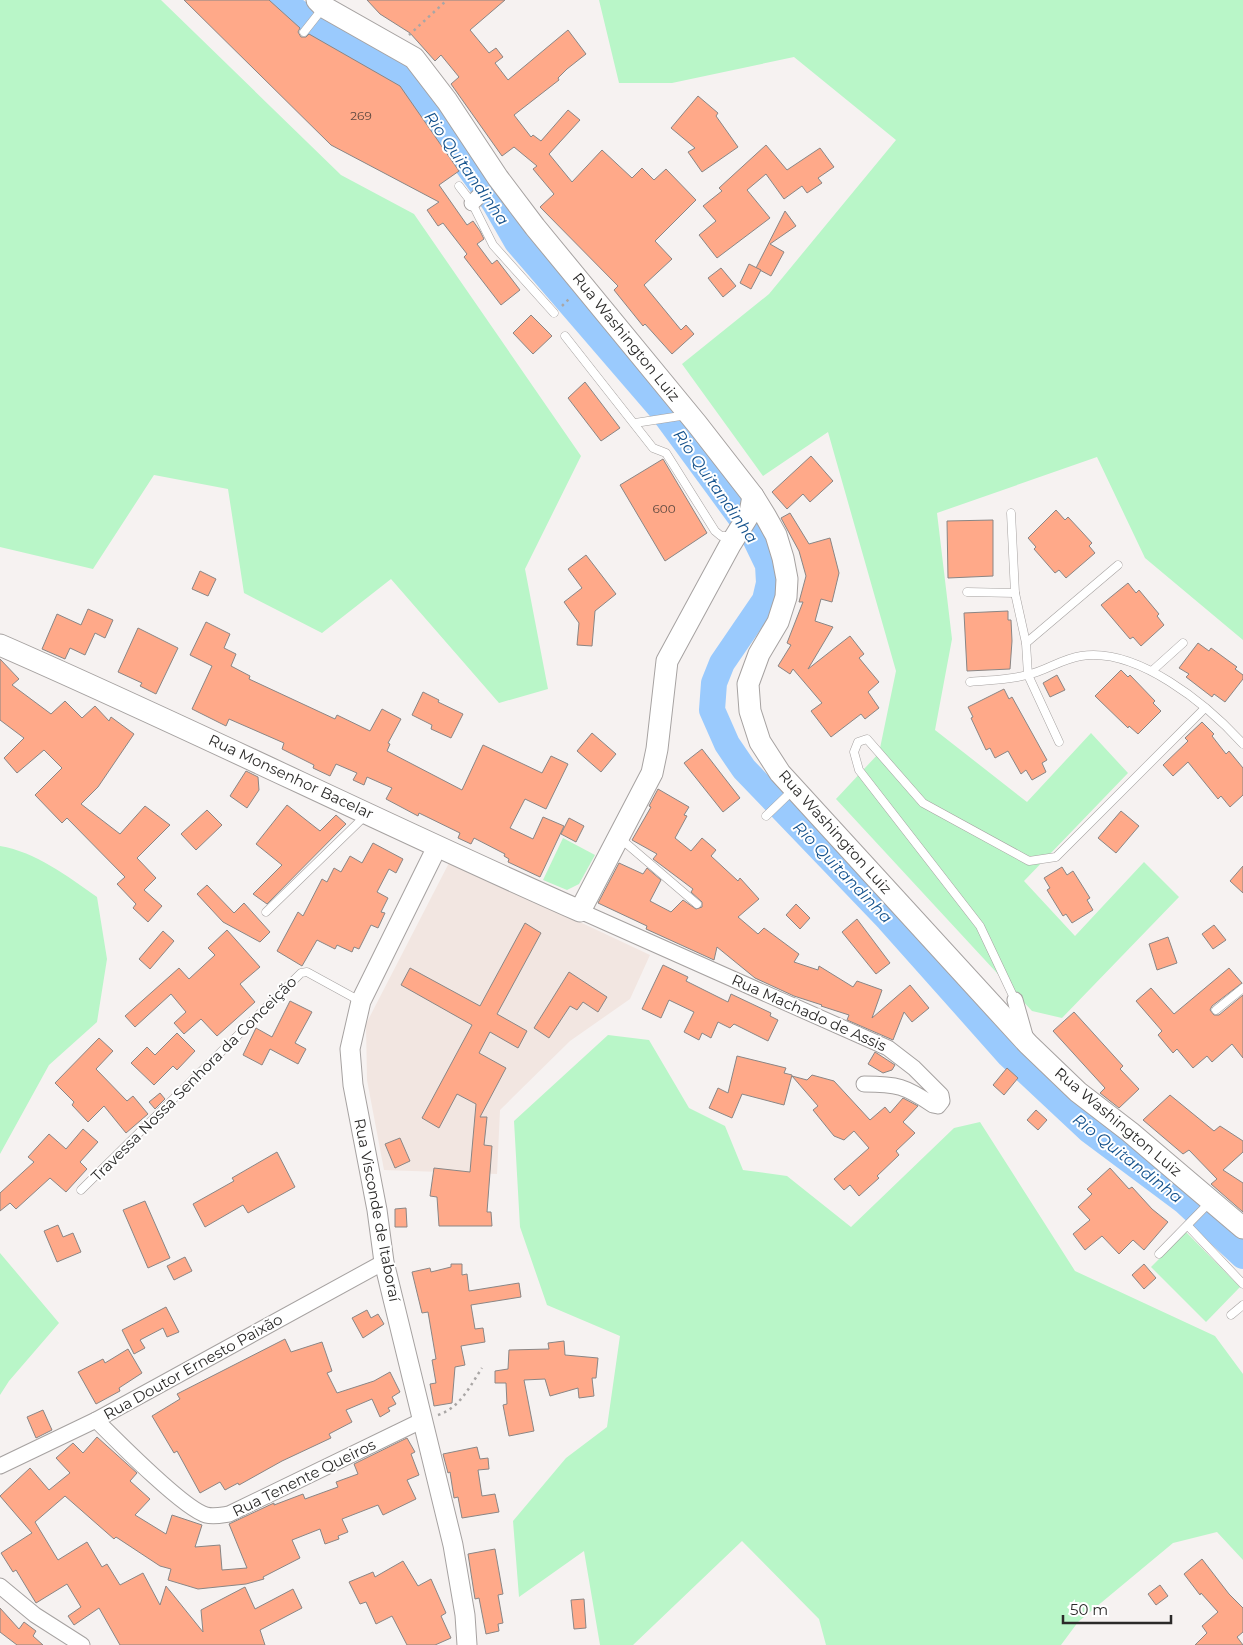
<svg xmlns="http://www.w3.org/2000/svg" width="1243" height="1645" viewBox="0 0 1243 1645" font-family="Montserrat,sans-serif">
<rect width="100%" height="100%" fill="#f6f2f1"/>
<polygon fill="#f2e6e1" points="450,861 650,955 630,999 570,1041 500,1110 497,1174 384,1170 367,1080 366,1024"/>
<g fill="#b9f6c8">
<polygon points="0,0 161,0 341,175 414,214 581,456 525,569 548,689 499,703 391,579 322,633 244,593 228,489 154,475 93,569 0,547"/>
<polygon points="599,0 1243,0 1243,640 1145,558 1097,457 937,513 952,639 935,730 1027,802 1091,733 1128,773 1024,881 1075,936 1144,862 1179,897 1062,1018 1032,1011 836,799 879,753 896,671 828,432 763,476 682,364 769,294 896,140 794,57 672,83 619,83"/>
<polygon points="563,838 595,855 579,884 567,890 543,880"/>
<path d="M 0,846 C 36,852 67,876 97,897 L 107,959 L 97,1022 L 49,1065 L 0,1154 Z"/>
<polygon points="608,1035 649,1040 689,1108 725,1126 743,1170 787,1176 851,1227 954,1128 980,1122 1075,1271 1215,1336 1243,1374 1243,1560 1217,1532 1173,1543 1078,1622 1061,1645 826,1645 819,1619 742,1541 633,1645 600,1645 584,1551 519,1597 513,1521 566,1458 607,1427 620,1336 547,1305 520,1227 514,1121"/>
<polygon points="1186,1232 1240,1287 1206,1322 1151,1267"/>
<polygon points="0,1253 59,1323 9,1381 0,1395"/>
</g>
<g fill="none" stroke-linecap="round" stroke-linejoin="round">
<polyline stroke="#9acafd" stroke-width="26" points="281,0 332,37 402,75 494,202 517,242 661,409 754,536 768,565 769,583 765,600 722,663 714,683 712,710 727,744 744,769 888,919 1009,1055 1089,1130 1184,1201 1243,1256"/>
</g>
<g fill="#ffa989" stroke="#8a8685">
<polygon points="184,0 269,0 300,28 298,32 301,37 306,37 309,34 400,86 459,171 439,185 467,225 473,221 480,231 484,239 477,244 492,264 497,260 520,290 501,305 464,257 467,254 443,223 438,226 427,210 439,202 331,145"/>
<polygon points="367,0 505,0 470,30 489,53 496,48 503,57 495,63 508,80 568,30 586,54 567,69 558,78 559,80 514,115 531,137 533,135 541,141 568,110 580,120 549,154 572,182 602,150 632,178 642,168 654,180 666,169 696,200 655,241 672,259 644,285 681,330 686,325 694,334 672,354 645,324 643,326 614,290 618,286 540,207 554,194 533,169 537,166 514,147 502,156 451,84 459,77 441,55 435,61 410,33 380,14"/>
<polygon points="698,96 718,113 716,116 738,147 702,172 688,152 695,148 671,128"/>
<polygon points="766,145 787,170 820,148 834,167 818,178 822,183 807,193 802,186 784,199 766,174 747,190 770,218 717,258 699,235 716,221 703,206 722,191 719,188"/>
<polygon points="785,211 796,226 770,244 784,252 771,276 756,268"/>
<polygon points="749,264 761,270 751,289 740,283"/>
<polygon points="721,268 736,286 723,297 708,278"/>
<polygon points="531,315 552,336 533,354 513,333"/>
<polygon points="585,382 620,428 601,441 568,398"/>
<polygon points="811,456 833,481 810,502 803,494 787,509 772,492"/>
<polygon points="663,459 707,533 665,561 620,485"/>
<polygon points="1056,510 1065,520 1068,517 1082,532 1092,543 1089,546 1095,553 1066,578 1059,570 1055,573 1034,549 1036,547 1028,538"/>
<polygon points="790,513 809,544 830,538 839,573 832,602 821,599 815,621 833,627 808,669 850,636 864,654 859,658 879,682 868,692 879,708 865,719 861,714 831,737 811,711 822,703 793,669 790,674 778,666 791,645 787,643 803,602 799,602 806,576 799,551 781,518"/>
<polygon points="993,520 993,576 948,578 947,521"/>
<polygon points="586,555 616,594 595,611 592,646 577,645 579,623 564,602 582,588 568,569"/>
<polygon points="200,571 216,579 208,596 192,589"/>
<polygon points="1128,583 1136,593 1139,590 1159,614 1157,616 1164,625 1141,646 1133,637 1130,639 1101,605"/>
<polygon points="88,609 113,620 105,638 95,633 85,655 70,648 65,659 42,649 57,614 81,625"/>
<polygon points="1008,611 1008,620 1011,620 1012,641 1010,669 967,671 964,613"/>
<polygon points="206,622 230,634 224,648 236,654 231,666 250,676 249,679 335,719 337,715 370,731 382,709 401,719 388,743 390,744 387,751 462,790 483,745 542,773 551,756 568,764 546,809 525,799 510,828 533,839 543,817 564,826 540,877 508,862 509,859 504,856 505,854 474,838 471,844 458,838 460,833 419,813 418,816 386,799 392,788 367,777 364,785 353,780 357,773 336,764 330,776 313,768 314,765 282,749 284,743 229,719 226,726 192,709 212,666 190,655"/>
<polygon points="138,628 178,648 156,694 140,686 142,683 118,672"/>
<polygon points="1198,643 1209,651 1211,648 1237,667 1235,669 1243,675 1243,679 1225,702 1214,694 1212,697 1186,677 1189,674 1179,668"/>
<polygon points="0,659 19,679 12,685 51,714 65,701 82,718 95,706 109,721 111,717 134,734 98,787 81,804 120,834 145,806 170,825 137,858 156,878 144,890 162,906 148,922 133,908 136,904 117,884 125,877 67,818 62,823 35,795 62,768 44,750 17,773 4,758 24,738 0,720"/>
<polygon points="1121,670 1128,677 1130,675 1155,701 1153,703 1161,711 1138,734 1129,726 1128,728 1095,696"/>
<polygon points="1057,675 1065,690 1050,697 1043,683"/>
<polygon points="1004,689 1009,699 1012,697 1047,760 1042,763 1046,772 1032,780 1026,770 1021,774 1008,751 995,758 990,748 986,750 971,718 973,717 968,707"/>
<polygon points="423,692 439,700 438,702 463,714 451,738 431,729 432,725 412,715"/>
<polygon points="1202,722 1214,734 1212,736 1226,754 1229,751 1243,768 1243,795 1230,807 1221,796 1218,799 1188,762 1173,776 1163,765 1188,741 1185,738"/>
<polygon points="592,733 616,754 601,772 577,751"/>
<polygon points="702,749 740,798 723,812 684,763"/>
<polygon points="246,771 258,777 259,790 247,808 230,796"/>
<polygon points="658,789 689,807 684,815 687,816 675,838 691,851 702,838 716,850 711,856 738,881 740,878 759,899 738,917 758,934 764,928 799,954 794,962 818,970 819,966 853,987 857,981 882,990 872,1018 910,985 929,1008 912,1022 904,1012 893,1040 847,1020 849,1015 821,1006 822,1005 794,996 755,978 717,947 714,960 646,929 647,926 598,903 619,863 643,874 647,868 661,880 650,901 671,912 683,900 696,909 702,907 702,902 691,892 693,889 653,859 657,854 632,840 651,807 649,806"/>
<polygon points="287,805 320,831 336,815 346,824 267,904 253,894 282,865 256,844"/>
<polygon points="207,810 222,825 196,850 181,834"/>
<polygon points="1121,811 1139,826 1116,853 1098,838"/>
<polygon points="569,818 584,826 576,842 561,834"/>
<polygon points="373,843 403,859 396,873 389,869 377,892 388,898 381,912 385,913 378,928 371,925 359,949 354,947 352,952 337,945 335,949 317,940 302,966 277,951 298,912 303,916 322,879 327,882 334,868 341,872 350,856 362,863"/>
<polygon points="1243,866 1243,893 1230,881"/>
<polygon points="1062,867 1067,875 1073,871 1090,898 1087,900 1093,910 1072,923 1066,914 1063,916 1047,890 1050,888 1044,878"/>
<polygon points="207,885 234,913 244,903 270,932 260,942 223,922 197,894"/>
<polygon points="796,904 810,918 800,929 786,915"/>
<polygon points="857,919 890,963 876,974 842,932"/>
<polygon points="525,923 541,933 497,1014 527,1031 518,1048 490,1032 479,1053 506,1068 480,1117 487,1117 484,1145 492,1146 487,1212 491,1212 492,1226 439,1226 437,1197 430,1196 434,1168 470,1172 476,1104 457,1094 439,1128 422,1118 472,1025 401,985 410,968 480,1006"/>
<polygon points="1214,925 1226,940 1213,949 1202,934"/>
<polygon points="227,930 260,967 240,984 255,1002 217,1036 201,1019 184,1034 174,1023 186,1012 171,994 135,1027 125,1016 179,968 189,979 215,955 208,948"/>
<polygon points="163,931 174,941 150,969 139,959"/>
<polygon points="1168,937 1177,963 1157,970 1149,944"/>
<polygon points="663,965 688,977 686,981 728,1002 731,994 771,1013 770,1016 778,1020 768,1041 734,1024 730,1028 718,1022 711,1038 702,1033 699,1040 684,1032 694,1012 669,1000 661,1018 642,1009"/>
<polygon points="1229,968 1242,983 1212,1006 1210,1010 1214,1015 1219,1015 1243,995 1243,1058 1232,1044 1212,1062 1207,1056 1193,1068 1177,1049 1173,1053 1158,1035 1162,1031 1136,1001 1151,988 1174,1014"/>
<polygon points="569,972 607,997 598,1012 583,1002 577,1010 570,1006 549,1038 534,1028"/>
<polygon points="290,1001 312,1012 295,1043 306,1049 298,1064 270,1049 262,1065 243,1055 256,1028 272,1037"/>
<polygon points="1074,1012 1123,1066 1120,1069 1139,1089 1119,1108 1100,1093 1105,1088 1053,1031"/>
<polygon points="177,1033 195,1051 177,1070 173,1066 154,1085 131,1063 147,1047 155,1055"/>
<polygon points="99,1038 113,1051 96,1069 127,1101 133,1096 148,1114 126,1133 104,1106 88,1122 72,1105 74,1102 55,1083"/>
<polygon points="875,1052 895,1065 892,1070 883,1073 868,1064"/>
<polygon points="737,1056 786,1068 784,1073 792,1075 784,1105 742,1094 732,1118 709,1108 718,1088 728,1093"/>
<polygon points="1007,1068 1018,1078 1004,1095 993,1085"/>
<polygon points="812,1075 834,1081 870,1120 885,1107 890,1113 903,1098 918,1106 903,1122 915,1133 896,1151 899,1155 877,1176 879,1178 859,1196 850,1185 844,1190 834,1179 869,1148 854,1131 844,1140 834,1136 813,1110 818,1106 792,1076 807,1080"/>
<polygon points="160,1093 165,1099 155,1109 149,1102"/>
<polygon points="1170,1095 1214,1131 1220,1126 1243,1141 1243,1152 1223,1170 1243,1183 1243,1212 1211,1184 1217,1179 1189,1150 1183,1154 1143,1120"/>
<polygon points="1036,1110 1047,1120 1038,1130 1027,1120"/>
<polygon points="83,1129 98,1142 80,1162 87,1169 66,1192 50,1178 16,1209 10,1203 0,1211 0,1193 34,1162 28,1157 49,1134 66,1149"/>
<polygon points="400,1138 410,1161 395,1168 385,1144"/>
<polygon points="277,1152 295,1187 248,1213 243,1205 205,1227 193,1204 234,1181 232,1178"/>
<polygon points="1110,1168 1129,1189 1132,1187 1152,1209 1168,1222 1144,1250 1133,1240 1119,1254 1102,1236 1085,1250 1073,1234 1090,1220 1078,1207 1092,1194 1087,1189"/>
<polygon points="145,1201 170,1258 148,1268 123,1210"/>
<polygon points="406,1208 407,1227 395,1227 395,1209"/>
<polygon points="58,1225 63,1237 73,1233 81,1252 57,1262 44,1231"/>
<polygon points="185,1257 192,1271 174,1280 167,1266"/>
<polygon points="451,1264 462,1264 462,1275 467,1274 469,1291 519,1283 521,1297 471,1305 475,1329 483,1328 485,1342 461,1346 465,1365 455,1367 452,1403 434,1406 430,1384 436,1383 432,1360 436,1359 428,1312 422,1313 412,1272 430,1268 431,1272 451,1267"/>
<polygon points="1144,1264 1156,1278 1144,1289 1132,1275"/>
<polygon points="166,1307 179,1332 167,1337 163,1328 140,1340 145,1348 134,1354 122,1330"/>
<polygon points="367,1310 371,1318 378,1314 384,1324 363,1338 352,1318"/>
<polygon points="285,1339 291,1352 322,1342 332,1371 327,1373 337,1393 374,1381 390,1372 400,1392 392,1397 396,1404 388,1408 390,1411 380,1417 372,1399 346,1410 352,1422 329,1434 331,1438 282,1461 239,1485 238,1483 225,1490 220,1482 200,1493 177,1451 174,1453 152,1416 180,1399 177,1394"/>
<polygon points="564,1341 565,1355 598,1358 596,1378 592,1378 594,1396 579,1398 578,1388 550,1396 545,1379 524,1380 534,1431 509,1436 503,1405 507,1404 506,1383 495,1383 495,1371 508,1369 509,1350 549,1349 548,1343"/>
<polygon points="128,1349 142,1373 119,1388 120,1391 96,1404 78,1372 103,1359 105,1363"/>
<polygon points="43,1410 52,1430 36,1438 27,1417"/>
<polygon points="97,1437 137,1473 130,1481 150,1499 135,1515 166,1534 172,1515 202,1525 195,1547 220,1545 222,1570 247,1568 229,1524 274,1503 274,1505 303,1494 305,1499 338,1487 336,1482 358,1474 354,1464 407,1438 415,1452 411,1454 419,1475 407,1480 416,1499 383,1515 378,1505 342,1519 348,1532 338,1536 339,1539 325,1544 320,1529 292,1540 300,1558 263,1577 264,1579 246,1584 198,1589 168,1580 171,1569 160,1566 116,1537 114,1539 65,1496 35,1522 58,1560 87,1542 102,1567 107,1564 120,1585 143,1573 160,1605 166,1586 203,1632 201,1610 245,1587 255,1609 293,1589 302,1608 260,1630 265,1645 120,1645 99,1608 74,1625 68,1616 81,1607 67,1584 36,1603 16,1570 13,1572 1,1553 32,1533 0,1496 30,1468 49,1490 70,1473 56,1458 73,1443 83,1453"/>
<polygon points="477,1447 480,1459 488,1458 489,1469 478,1470 482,1496 495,1494 499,1512 462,1518 458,1497 454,1498 450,1472 448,1473 443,1454"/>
<polygon points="495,1549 503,1594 498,1595 503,1623 498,1624 499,1631 486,1634 479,1598 475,1599 468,1554"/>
<polygon points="1202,1559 1229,1594 1243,1608 1243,1632 1237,1637 1243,1645 1195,1645 1207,1633 1202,1626 1218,1612 1201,1593 1200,1595 1184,1574"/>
<polygon points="403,1561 418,1586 431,1579 446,1613 441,1616 451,1638 435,1645 407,1645 392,1616 376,1624 366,1602 360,1604 349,1582 373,1572 375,1577"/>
<polygon points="1160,1585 1168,1596 1156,1605 1148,1594"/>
<polygon points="584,1599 586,1628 574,1629 571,1600"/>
<polygon points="0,1608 19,1629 24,1622 36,1631 33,1636 43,1645 17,1645 0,1632"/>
</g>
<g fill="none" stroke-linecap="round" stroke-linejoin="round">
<defs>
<g id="service">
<polyline points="304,32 323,8"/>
<polyline points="459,186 472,203 493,245 554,313"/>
<polyline points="565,336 653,448 666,453 715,531 721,536 732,536"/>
<polyline points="635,423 687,415"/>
<polyline points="1011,513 1015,593 1026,643 1028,675 1059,742"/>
<polyline points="967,592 1015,593"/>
<polyline points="1026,643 1118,565"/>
<polyline points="1153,670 1183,643"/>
<path d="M 970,682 C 989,680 1009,680 1027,675 C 1046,671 1061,659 1081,656 C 1137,647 1207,704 1243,744"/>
<polyline points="766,816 793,790"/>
<polyline points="621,839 697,904"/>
<polyline points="266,912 365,816"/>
<polyline points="1015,1000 980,926 859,770 854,752 858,742 867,739 923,803 1029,861 1056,857 1205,708"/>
<polyline points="1216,1010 1243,988"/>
<polyline points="81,1190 301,973 307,972 360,1001"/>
<polyline points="1188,1226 1243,1284"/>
<polyline points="1159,1254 1210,1202"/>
<polyline points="1231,1315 1243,1305"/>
</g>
<g id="minor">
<polyline points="472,203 481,194"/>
<path d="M 580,911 L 888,1048 L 914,1068 L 941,1095 L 942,1101 L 938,1106 L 933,1105 C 905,1086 897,1084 864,1084"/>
<polyline points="1015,1000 1026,1039"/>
<path d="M 96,1420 C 116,1440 184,1509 206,1515 C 214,1517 222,1515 229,1514 L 423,1420"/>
<polyline points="0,1466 96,1420 384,1262"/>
<polyline points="0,1586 35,1615 82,1645"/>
</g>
<polyline id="tertiary" points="437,847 361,1001 350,1049 353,1085 377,1210 384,1262 453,1545 465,1615 467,1645"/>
<g id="secondary">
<polyline points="317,0 324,7 414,58 447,101 498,178 535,227 697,424 753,496 766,517 776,535 783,558 787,579 786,597 778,622 759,654 748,684 750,711 760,742 780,773 1028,1044 1078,1092 1130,1132 1243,1228"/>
<path d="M 0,645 C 195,730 385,825 580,911 L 652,773 L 657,749 L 667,661 L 730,545 L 750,513 L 753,496"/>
</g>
</defs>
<use href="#service" stroke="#a6a2a1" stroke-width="9"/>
<use href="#minor" stroke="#a6a2a1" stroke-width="17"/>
<use href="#tertiary" stroke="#a6a2a1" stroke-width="21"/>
<use href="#secondary" stroke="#a6a2a1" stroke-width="23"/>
<g stroke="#a9a6a5" stroke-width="2.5" stroke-dasharray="2.5 4" stroke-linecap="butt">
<polyline points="409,35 447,0"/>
<polyline points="562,306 570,298"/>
<path d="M 438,1415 C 460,1408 470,1386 482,1368"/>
</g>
<use href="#service" stroke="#fff" stroke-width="8"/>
<use href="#minor" stroke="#fff" stroke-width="15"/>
<use href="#tertiary" stroke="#fff" stroke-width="19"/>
<use href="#secondary" stroke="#fff" stroke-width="21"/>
</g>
<g text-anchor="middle" stroke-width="4" stroke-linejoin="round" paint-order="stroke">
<g font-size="12" fill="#604a41">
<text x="361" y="120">269</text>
<text x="664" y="513">600</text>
</g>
<g font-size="15" fill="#2b2a29" stroke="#fff">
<text transform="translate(626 337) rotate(51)" y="5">Rua Washington Luiz</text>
<text transform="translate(291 777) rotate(25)" y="5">Rua Monsenhor Bacelar</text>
<text transform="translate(835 832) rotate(48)" y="5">Rua Washington Luiz</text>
<text transform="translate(809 1013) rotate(24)" y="5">Rua Machado de Assis</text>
<text transform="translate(194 1079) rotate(-45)" y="5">Travessa Nossa Senhora da Conceição</text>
<text transform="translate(1118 1122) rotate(40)" y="5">Rua Washington Luiz</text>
<text transform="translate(377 1210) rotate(79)" y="5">Rua Visconde de Itaboraí</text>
<text transform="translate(193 1367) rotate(-29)" y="5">Rua Doutor Ernesto Paixão</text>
<text transform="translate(304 1478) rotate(-26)" y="5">Rua Tenente Queiros</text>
</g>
<g font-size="16" font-style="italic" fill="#16538d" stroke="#fff">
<text transform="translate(467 168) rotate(55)" y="6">Rio Quitandinha</text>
<text transform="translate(716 486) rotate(55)" y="6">Rio Quitandinha</text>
<text transform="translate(843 872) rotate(46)" y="6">Rio Quitandinha</text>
<text transform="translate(1128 1158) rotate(38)" y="6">Rio Quitandinha</text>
</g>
</g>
<path d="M1063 1615v8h108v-8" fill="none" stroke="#2b2a29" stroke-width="2.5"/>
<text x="1070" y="1615" font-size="15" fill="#2b2a29" stroke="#ffffff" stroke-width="4" paint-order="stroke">50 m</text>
</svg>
